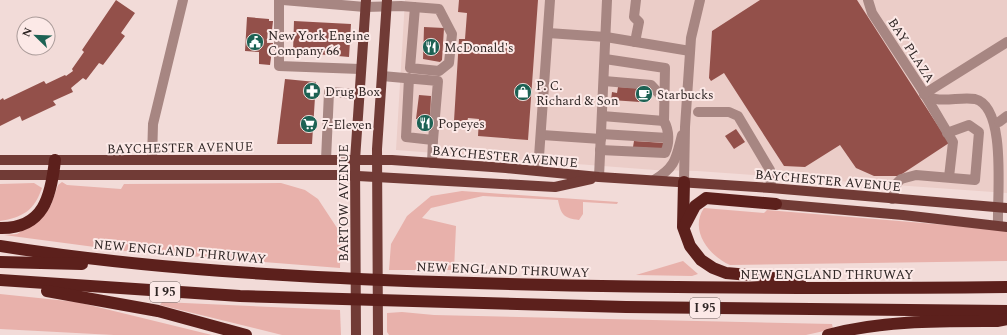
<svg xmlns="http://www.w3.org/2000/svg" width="1007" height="335" viewBox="0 0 1007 335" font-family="Spectral,serif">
<rect width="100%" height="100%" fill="#f2dbd8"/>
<polygon fill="#ebcdc8" points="405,0 1007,0 1007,193 697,171 655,170 396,150"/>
<g fill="#e8b1ab">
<polygon points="62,182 67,185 121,189 124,184 281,183 305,190 318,199 341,234 340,268 125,251 4,235 17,234 41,218 51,205 58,185"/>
<path d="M 34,183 L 42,188 C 34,211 23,217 0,221 L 0,184 Z"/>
<path d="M 462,191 L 618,202 L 617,204 L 583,202 L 583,214 L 579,220 C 564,218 561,215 558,200 L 483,196 L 431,208 L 422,218 L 456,226 L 454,270 L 389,270 L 391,244 L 407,216 L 431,196 Z"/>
<path d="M 704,208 L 764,213 L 767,210 L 1007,230 L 1007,261 L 730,265 C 709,256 689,230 704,208 Z"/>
<polygon points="683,261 698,274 692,276 636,275"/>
<polygon points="0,294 77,302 212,335 114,335 0,329"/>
<polygon points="162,302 340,310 341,335 282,335 160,305"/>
<polygon points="402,312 434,315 832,324 833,329 806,335 389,335 387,332 387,313"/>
</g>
<g fill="#93504a">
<polygon points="116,0 135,13 121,33 125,36 103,65 99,63 86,80 83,78 71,88 73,92 53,101 56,105 22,121 20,116 0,126 0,100 3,98 4,100 44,81 46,84 65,75 66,76 73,71 72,69 84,52 82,50"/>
<polygon points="459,0 538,0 528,140 478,136 479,119 468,118 467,122 454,121 459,39 465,39 467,13 458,12"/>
<polygon points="760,0 857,0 949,143 899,176 874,176 856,168 840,145 805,167 784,166 724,73 711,81 709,78 712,31"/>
<polygon points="247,17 269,19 269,21 273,21 272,30 268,30 267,43 273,43 270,65 259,64 259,52 245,51"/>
<polygon points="294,21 351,24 349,57 293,52"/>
<polygon points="424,27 444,28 442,60 440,62 423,59"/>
<polygon points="285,79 316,82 312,144 277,144"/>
<polygon points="618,87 650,89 649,100 640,100 640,102 611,100 612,92 617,93"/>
<polygon points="419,95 431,96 430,119 428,118 426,130 417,127 418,119 416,119"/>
<polygon points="736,129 745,142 734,149 725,136"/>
<polygon points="634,141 664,143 664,149 633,147"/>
</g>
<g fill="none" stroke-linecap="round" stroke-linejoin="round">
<g stroke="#a78682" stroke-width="10">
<polyline points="279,0 279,66 360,69"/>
<polyline points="283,0 365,7 401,6 439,9 452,34 449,63 439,71 410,68 415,7"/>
<polyline points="868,0 872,13 921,88 953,142 949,177"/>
<polyline points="548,33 606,37 690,51"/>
<polyline points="635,42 639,22 634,17 636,0"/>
<polyline points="382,76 438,81 433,140 406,137 409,78"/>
<polyline points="604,81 651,85 664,99"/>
<path d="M 924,94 C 939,105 958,96 975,99 C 1007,107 997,195 998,225"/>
<polyline points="924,94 1007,42"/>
<polyline points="698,112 729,112 738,116 770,170 771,188"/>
<polyline points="602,116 664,121"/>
<polyline points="999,122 1007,116"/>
<polyline points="601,134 668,138"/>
<polyline points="542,135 601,139"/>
<path d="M 600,150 L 665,153 C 670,143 669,130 664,121 L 665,68 L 605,59"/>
<polyline points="152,160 153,124 183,0"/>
<polyline points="326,160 329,92 359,94"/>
<polyline points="432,163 433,140"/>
<polyline points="538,171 550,0"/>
<polyline points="599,177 607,0"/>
<path d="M 654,180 C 676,167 676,158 682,135"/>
<polyline points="684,182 685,127 691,38 700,0"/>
<polyline points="892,199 897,183 901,179 916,175 975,180 979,132 969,125 947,133"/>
</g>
<g stroke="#713b36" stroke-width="10">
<polyline points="0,160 392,160 506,168 599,177 771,188 1007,208"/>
<polyline points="0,175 340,175 555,187 591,179"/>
<polyline points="776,204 903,215 1007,227"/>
<polyline points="356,335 355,160 366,0"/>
<polyline points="378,335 377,149 387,0"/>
</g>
<g stroke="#5c201c" stroke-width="12">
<polyline points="684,182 683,227 690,246 701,260 713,268 726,273 761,276 800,283"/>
<polyline points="685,225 695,206 706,198 776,204"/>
<path d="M 0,228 C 44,229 51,196 55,160"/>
<path d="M 0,246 C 145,269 293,277 439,282 C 629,288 818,289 1007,287"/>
<polyline points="0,262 82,264"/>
<polyline points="0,280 240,296 626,307 1007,311"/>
<polyline points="47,291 158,311 246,335"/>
<path d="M 828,335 C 882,320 942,321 998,321 L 1007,319"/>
</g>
</g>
<defs>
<symbol id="civic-disc" viewBox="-11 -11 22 22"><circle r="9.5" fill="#1d6254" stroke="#fce9e7"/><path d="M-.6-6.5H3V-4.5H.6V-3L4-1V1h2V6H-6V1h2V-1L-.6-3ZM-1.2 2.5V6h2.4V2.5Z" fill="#fff"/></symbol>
<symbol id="restaurant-disc" viewBox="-11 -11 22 22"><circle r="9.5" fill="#1d6254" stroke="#fce9e7"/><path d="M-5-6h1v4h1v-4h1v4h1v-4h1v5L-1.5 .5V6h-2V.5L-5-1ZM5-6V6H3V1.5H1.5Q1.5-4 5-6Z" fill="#fff"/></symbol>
<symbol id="pharmacy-disc" viewBox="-11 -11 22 22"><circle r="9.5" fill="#1d6254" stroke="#fce9e7"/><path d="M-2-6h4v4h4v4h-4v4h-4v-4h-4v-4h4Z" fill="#fff"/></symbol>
<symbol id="shop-disc" viewBox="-11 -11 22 22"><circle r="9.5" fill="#1d6254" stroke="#fce9e7"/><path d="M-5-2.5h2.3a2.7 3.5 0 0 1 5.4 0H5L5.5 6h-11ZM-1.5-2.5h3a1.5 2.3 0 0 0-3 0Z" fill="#fff"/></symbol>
<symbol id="cafe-disc" viewBox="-11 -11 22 22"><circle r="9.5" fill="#1d6254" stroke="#fce9e7"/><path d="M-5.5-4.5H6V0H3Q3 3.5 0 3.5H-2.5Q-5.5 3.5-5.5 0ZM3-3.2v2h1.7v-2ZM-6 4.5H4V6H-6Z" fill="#fff"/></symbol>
<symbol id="supermarket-disc" viewBox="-11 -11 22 22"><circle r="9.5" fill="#1d6254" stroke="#fce9e7"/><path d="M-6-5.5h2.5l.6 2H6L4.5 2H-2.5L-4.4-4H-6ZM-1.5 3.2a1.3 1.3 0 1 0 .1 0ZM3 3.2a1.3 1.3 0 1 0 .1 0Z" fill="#fff"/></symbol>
</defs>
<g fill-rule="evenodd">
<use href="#civic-disc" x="245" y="32" width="20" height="20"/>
<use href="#restaurant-disc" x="421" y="37" width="20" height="20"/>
<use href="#pharmacy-disc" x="302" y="81" width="20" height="20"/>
<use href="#shop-disc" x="513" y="82" width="20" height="20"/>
<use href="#cafe-disc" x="634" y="84" width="20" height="20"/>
<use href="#restaurant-disc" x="415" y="113" width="20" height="20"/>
<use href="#supermarket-disc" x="299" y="114" width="20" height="20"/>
</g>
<g text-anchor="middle" stroke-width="4" stroke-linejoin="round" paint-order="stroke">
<g fill="#fce9e7" stroke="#6c605f" stroke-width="1">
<rect x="150" y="282" width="30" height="20" rx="3"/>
<rect x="690" y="298" width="30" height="20" rx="3"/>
</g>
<g font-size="12" font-weight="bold" fill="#2f2625">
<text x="165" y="296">I 95</text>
<text x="705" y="312">I 95</text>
</g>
<g font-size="13" fill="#2f2625" stroke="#fce9e7" text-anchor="start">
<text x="268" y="40">New York Engine<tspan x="268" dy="15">Company 66</tspan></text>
<text x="444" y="52">McDonald's</text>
<text x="536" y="90">P. C.<tspan x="536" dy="15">Richard &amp; Son</tspan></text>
<text x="325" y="96">Drug Box</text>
<text x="657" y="99">Starbucks</text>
<text x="438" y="128">Popeyes</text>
<text x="322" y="129">7-Eleven</text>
</g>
<g font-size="13" fill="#2f2625" stroke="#fce9e7">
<text transform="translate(912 50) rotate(57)" y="5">BAY PLAZA</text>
<text transform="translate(180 147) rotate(-1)" y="5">BAYCHESTER AVENUE</text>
<text transform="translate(505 156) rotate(5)" y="5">BAYCHESTER AVENUE</text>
<text transform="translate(828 180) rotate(5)" y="5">BAYCHESTER AVENUE</text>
<text transform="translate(343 203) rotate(-90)" y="5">BARTOW AVENUE</text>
<text transform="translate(180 251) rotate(5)" y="5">NEW ENGLAND THRUWAY</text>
<text transform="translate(503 269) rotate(2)" y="5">NEW ENGLAND THRUWAY</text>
<text x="827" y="279">NEW ENGLAND THRUWAY</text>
</g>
</g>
<g transform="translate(36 36) rotate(293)"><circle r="19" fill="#fce9e7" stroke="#aa9b99"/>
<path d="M0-3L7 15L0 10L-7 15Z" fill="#1d6254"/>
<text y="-6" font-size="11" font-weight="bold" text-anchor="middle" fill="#2f2625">N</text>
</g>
</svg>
